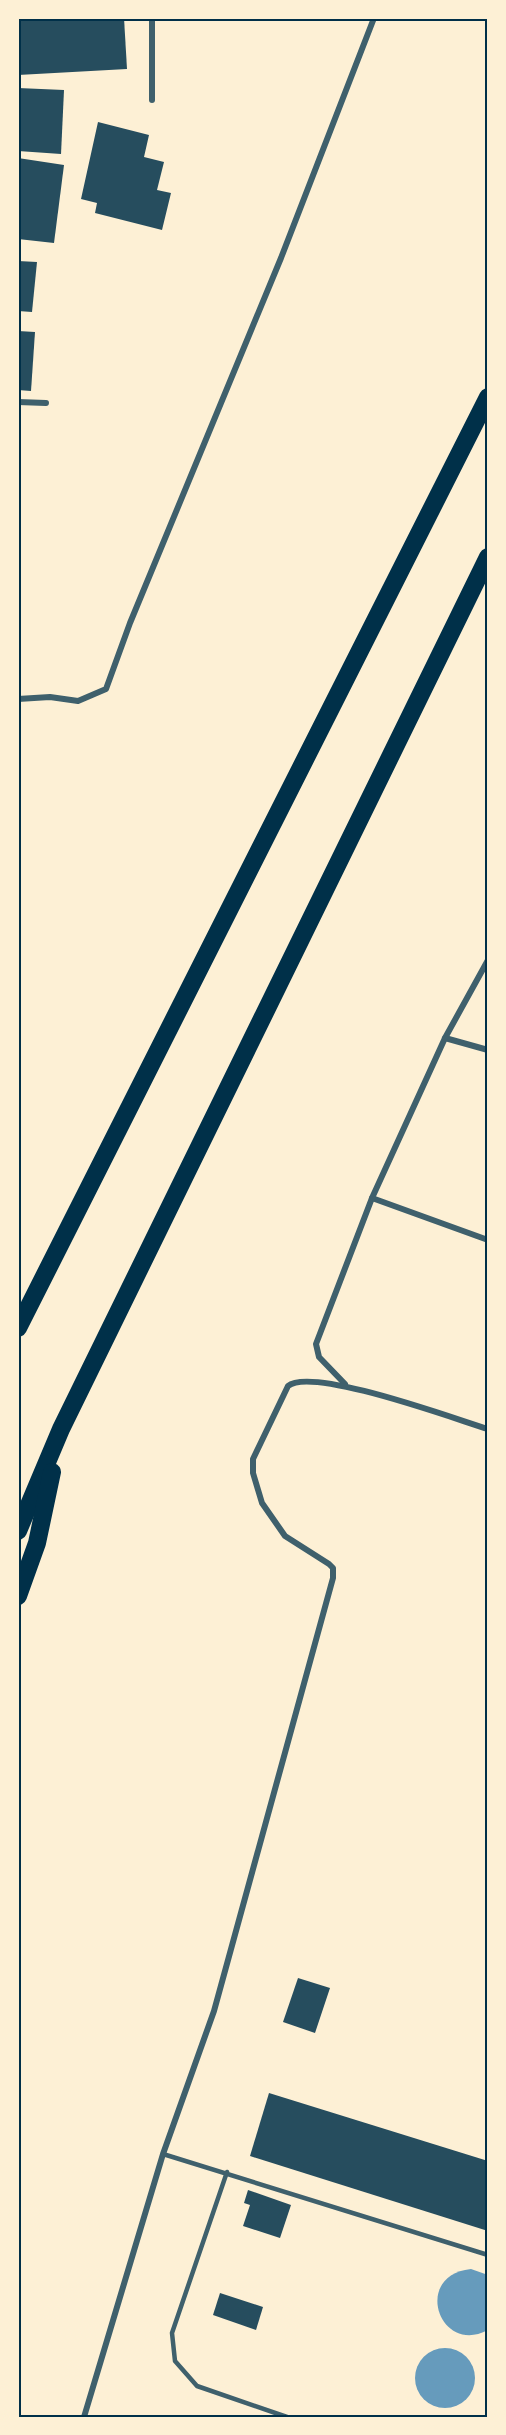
<svg xmlns="http://www.w3.org/2000/svg" width="506" height="2435" viewBox="0 0 506 2435" font-family="Inter,sans-serif">
<rect width="100%" height="100%" fill="#fdf0d5"/>
<g fill="#669bbc">
<path d="M 471,2269 L 488,2275 L 488,2330 C 439,2356 412,2275 471,2269 Z"/>
<circle cx="445" cy="2378" r="30"/>
</g>
<g fill="#264d5e">
<polygon points="18,18 124,18 127,69 18,75"/>
<polygon points="18,88 64,90 61,154 18,151"/>
<polygon points="98,122 149,135 144,157 164,162 157,190 171,193 162,230 95,213 97,203 81,199"/>
<polygon points="18,158 64,165 54,243 18,239"/>
<polygon points="18,261 37,262 32,312 18,311"/>
<polygon points="18,331 35,332 31,391 18,390"/>
<polygon points="298,1978 330,1988 315,2033 283,2022"/>
<polygon points="269,2093 488,2161 488,2231 250,2156"/>
<polygon points="248,2190 291,2205 280,2238 243,2226 250,2205 244,2203"/>
<polygon points="220,2293 263,2307 256,2330 213,2315"/>
</g>
<g fill="none" stroke-linecap="round" stroke-linejoin="round">
<g stroke="#3f606c" stroke-width="4.5">
<polyline points="18,764 18,786"/>
<polyline points="163,2154 488,2255"/>
<polyline points="227,2172 172,2333 175,2361 197,2386 287,2417"/>
</g>
<g stroke="#3f606c" stroke-width="6">
<polyline points="152,18 152,100"/>
<polyline points="18,402 46,403"/>
<polyline points="18,699 50,697 78,701 106,689 130,623 281,258 374,18"/>
<polyline points="445,1038 488,1050"/>
<polyline points="372,1198 488,1240"/>
<polyline points="345,1384 319,1357 316,1344 372,1198 445,1038 488,960"/>
<path d="M 84,2417 L 163,2154 L 214,2011 L 333,1578 L 333,1568 L 329,1564 L 285,1536 L 262,1503 L 253,1473 L 253,1459 L 288,1386 C 311,1366 455,1419 488,1429"/>
</g>
<g stroke="#003049" stroke-width="18">
<polyline points="18,1328 488,397"/>
<polyline points="18,1531 61,1429 488,557"/>
<polyline points="18,1596 37,1543 52,1472"/>
</g>
</g>
<rect width="506" height="2435" fill="none" stroke="#fdf0d5" stroke-width="39"/>
<rect x="20" y="20" width="466" height="2396" fill="none" stroke="#003049" stroke-width="2"/>
</svg>
